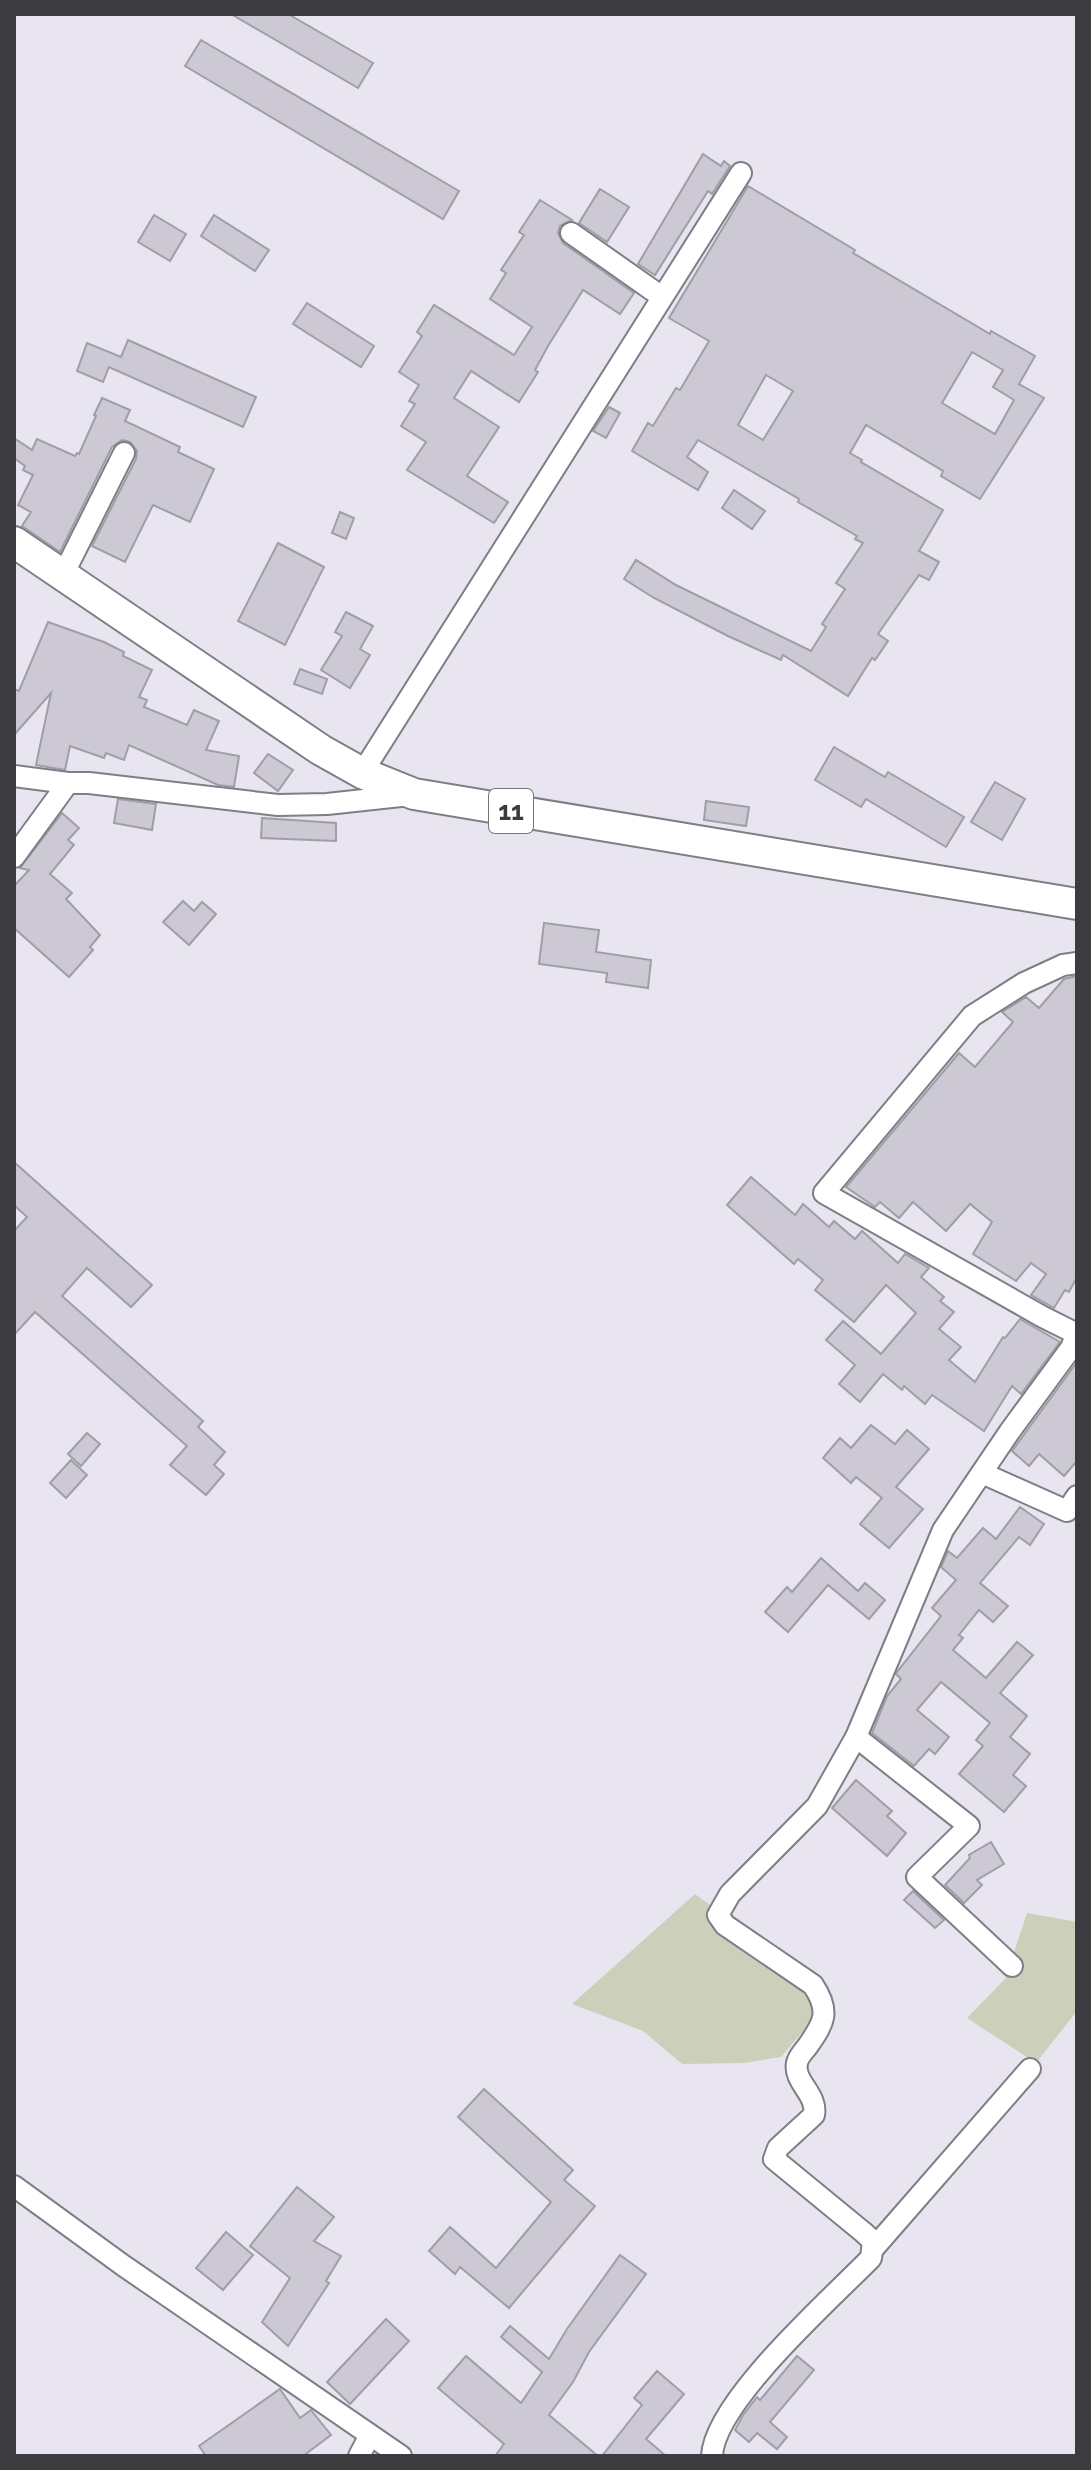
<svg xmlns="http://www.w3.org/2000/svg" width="1091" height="2470" viewBox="0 0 1091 2470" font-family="Raleway,sans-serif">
<rect width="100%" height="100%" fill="#e8e5f0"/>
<g fill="#ccd0bb">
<polygon points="695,1894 833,1996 781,2057 744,2063 682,2064 643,2031 572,2004"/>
<polygon points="1027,1913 1077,1922 1077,2011 1036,2063 967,2018 1005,1979"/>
</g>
<g fill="#ccc9d4" stroke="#a09da8" stroke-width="2" fill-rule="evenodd">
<polygon points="231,14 288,14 373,63 358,88"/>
<polygon points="201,40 459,191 443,219 185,66"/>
<polygon points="703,154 721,166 724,161 730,166 712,194 708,191 655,275 638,264"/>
<path d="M 748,186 L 855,250 L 853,253 L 990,334 L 991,331 L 1035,356 L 1019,384 L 1044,398 L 980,499 L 941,476 L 943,471 L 866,425 L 850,453 L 862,460 L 861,462 L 943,510 L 919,551 L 939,562 L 929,580 L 919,575 L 878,634 L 888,641 L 875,660 L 872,658 L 848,696 L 783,655 L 781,660 L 728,636 L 654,598 L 624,579 L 636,560 L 676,585 L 811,651 L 826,627 L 822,624 L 845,589 L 836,583 L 863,543 L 855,539 L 857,536 L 798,502 L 799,499 L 698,440 L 687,457 L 708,472 L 698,490 L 632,451 L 648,423 L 653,426 L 676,388 L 680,390 L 709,341 L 669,318 ZM 972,352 L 1003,370 L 993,387 L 1014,400 L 995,434 L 942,403 ZM 766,375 L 793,391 L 763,440 L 738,425 Z"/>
<polygon points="600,189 629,207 607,242 579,223"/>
<polygon points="540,200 572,220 560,226 558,233 563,243 634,293 620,314 583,290 548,346 535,370 538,372 519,402 471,371 454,398 499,427 467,476 508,502 494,523 407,470 426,442 401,426 415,404 409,401 419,385 399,372 422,336 417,332 434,305 514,355 532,327 490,299 506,273 501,270 524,235 519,232"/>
<polygon points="154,215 186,234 170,261 138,242"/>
<polygon points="214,215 269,250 255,271 201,236"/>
<polygon points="307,303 374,346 361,367 293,324"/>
<polygon points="128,340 256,397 243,427 109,367 103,382 77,371 87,343 121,357"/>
<polygon points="102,398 130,410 125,421 180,447 178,452 214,469 190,522 153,505 125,562 92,546 136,459 137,451 130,442 122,440 112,447 60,552 22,526 31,512 18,505 33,475 23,470 25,466 14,458 14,438 32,450 37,439 75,456 77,453 79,454 96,416 94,415"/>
<polygon points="609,407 620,413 606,438 593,431"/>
<polygon points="734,490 765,511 752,529 722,508"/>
<polygon points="340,512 354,518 346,539 332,533"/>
<polygon points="278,543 324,567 285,645 238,621"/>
<polygon points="346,612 373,626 360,649 370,655 350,688 321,670 342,636 335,632"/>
<polygon points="48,622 104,642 124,652 123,656 152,670 139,697 147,700 144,707 187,725 194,710 219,721 206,750 239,756 234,787 218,785 129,745 124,760 106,753 104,758 70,746 65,770 36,765 51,693 14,735 14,689 19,691"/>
<polygon points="300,669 327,679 322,694 294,684"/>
<polygon points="834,747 885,777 888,772 964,817 946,847 866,799 861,807 815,780"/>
<polygon points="268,754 293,770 278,791 254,773"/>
<polygon points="995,782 1025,799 1002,840 971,822"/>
<polygon points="118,799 156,804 152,830 114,823"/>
<polygon points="706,801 749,807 746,826 704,820"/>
<polygon points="62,813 79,828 68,840 74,845 50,874 72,893 66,899 100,935 90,947 93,950 69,977 14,928 14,886 29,870 20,868"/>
<polygon points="262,818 336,823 336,841 261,838"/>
<polygon points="183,901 194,911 202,902 216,914 189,945 163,922"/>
<polygon points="544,923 599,930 596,952 651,960 648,988 606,982 607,973 539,964"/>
<polygon points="1077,976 1077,1277 1069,1292 1065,1290 1054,1308 1031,1295 1046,1274 1031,1263 1016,1281 973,1254 992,1222 970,1204 946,1231 913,1202 899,1218 880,1202 875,1207 846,1187 959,1053 975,1067 1013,1022 1002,1012 1026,997 1039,1008 1064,979"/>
<polygon points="14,1162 152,1285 131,1307 87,1268 62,1296 203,1421 198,1427 225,1452 214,1465 224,1474 206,1495 170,1465 187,1446 35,1312 14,1335 14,1231 27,1217 14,1205"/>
<polygon points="751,1177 795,1215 803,1204 829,1227 834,1221 855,1239 862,1231 898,1263 905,1254 929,1268 921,1277 944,1297 940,1301 954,1312 939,1329 961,1347 949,1360 975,1382 1003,1337 1005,1338 1020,1319 1060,1342 1021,1394 1012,1386 984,1431 932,1395 925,1404 904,1386 902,1390 883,1374 860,1402 839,1384 855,1365 826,1340 843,1321 881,1354 916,1313 886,1285 854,1322 815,1290 823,1280 798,1259 794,1264 727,1205"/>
<polygon points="1077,1362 1077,1461 1064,1476 1039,1454 1029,1466 1012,1451"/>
<polygon points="871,1425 895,1444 907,1430 929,1449 896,1487 923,1509 889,1548 860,1524 882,1498 856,1477 851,1483 823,1458 840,1438 851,1448"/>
<polygon points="87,1433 100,1444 81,1466 68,1454"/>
<polygon points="71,1460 87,1475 66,1498 50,1483"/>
<polygon points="1020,1507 1044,1524 1030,1545 1019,1537 980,1583 1008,1606 993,1622 979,1610 959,1635 963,1638 953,1650 986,1678 1017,1642 1033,1655 1000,1693 1027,1716 1010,1737 1030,1754 1013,1775 1026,1786 1004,1812 959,1774 983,1746 976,1740 990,1723 941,1682 917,1710 949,1737 935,1754 929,1749 914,1766 872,1733 887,1696 901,1679 896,1674 897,1672 941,1616 932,1608 956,1580 941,1567 948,1551 957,1558 983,1528 996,1539"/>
<polygon points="821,1558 858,1591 865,1583 885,1600 869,1619 828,1585 788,1632 765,1612 787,1587 792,1592"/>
<polygon points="856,1780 892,1811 887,1816 906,1833 887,1856 832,1808"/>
<polygon points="991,1842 1004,1864 977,1880 982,1885 964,1903 945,1885 970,1858 969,1855"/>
<polygon points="913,1891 944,1920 935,1928 904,1900"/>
<polygon points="484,2089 573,2170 564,2180 595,2206 509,2308 460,2267 455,2274 429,2251 450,2227 496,2268 551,2202 458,2117"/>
<polygon points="297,2187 334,2217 314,2241 341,2256 326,2281 329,2283 288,2346 262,2322 290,2278 250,2246"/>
<polygon points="226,2232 253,2255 223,2290 196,2268"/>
<polygon points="620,2255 646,2274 589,2352 573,2382 549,2415 598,2456 495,2456 504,2444 438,2388 466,2356 521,2403 542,2372 501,2337 510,2326 549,2359 567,2329"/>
<polygon points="386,2319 409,2341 350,2404 327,2382"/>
<polygon points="797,2356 814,2370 770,2422 787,2437 777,2449 757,2433 749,2442 735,2430 743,2415 757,2397 760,2400"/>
<polygon points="657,2371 684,2394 646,2439 666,2456 602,2456 642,2405 634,2398"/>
<polygon points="280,2389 300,2418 311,2410 331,2435 303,2456 206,2456 199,2446"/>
</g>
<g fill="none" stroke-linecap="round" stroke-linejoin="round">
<defs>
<g id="minor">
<polyline points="571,233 662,297"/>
<polyline points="64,573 124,453"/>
<polyline points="362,773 741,173"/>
<polyline points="14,776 68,783"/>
<polyline points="14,857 68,783 89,783 278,805 327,804 410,795"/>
<polyline points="1077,1334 1043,1317 824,1193 972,1016 1024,983 1063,965 1077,963"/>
<polyline points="982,1473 1067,1511 1077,1496"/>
<polyline points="856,1737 969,1826 917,1877 1012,1966"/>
<polyline points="14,2186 124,2266 401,2456"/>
<polyline points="873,2249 1030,2069"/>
<polyline points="359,2456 370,2435"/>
<path d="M 712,2456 C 714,2402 832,2298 871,2258 L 873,2241 L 863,2232 L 774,2159 L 778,2148 L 814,2115 C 818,2094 793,2082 797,2063 C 798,2057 803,2052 807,2047 C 824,2023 831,2012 813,1985 L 725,1925 L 718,1915 L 730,1894 L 817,1806 L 856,1737 L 943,1530 L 1010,1431 L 1071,1348 L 1077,1333"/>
</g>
<polyline id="highway" points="14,542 321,750 362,773 414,794 1077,904"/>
</defs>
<use href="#minor" stroke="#807d87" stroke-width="24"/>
<use href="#highway" stroke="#807d87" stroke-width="34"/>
<use href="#minor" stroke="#fff" stroke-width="20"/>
<use href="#highway" stroke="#fff" stroke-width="30"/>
</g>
<g text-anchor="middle" stroke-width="7" stroke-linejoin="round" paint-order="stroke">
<rect fill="#fff" stroke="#767679" stroke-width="2" x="489" y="789" width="44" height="44" rx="6"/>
<g font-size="26" font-weight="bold" fill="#3c3b40">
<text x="511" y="820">11</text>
</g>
</g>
<rect width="1091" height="2470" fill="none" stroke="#3c3b40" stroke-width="32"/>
</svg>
